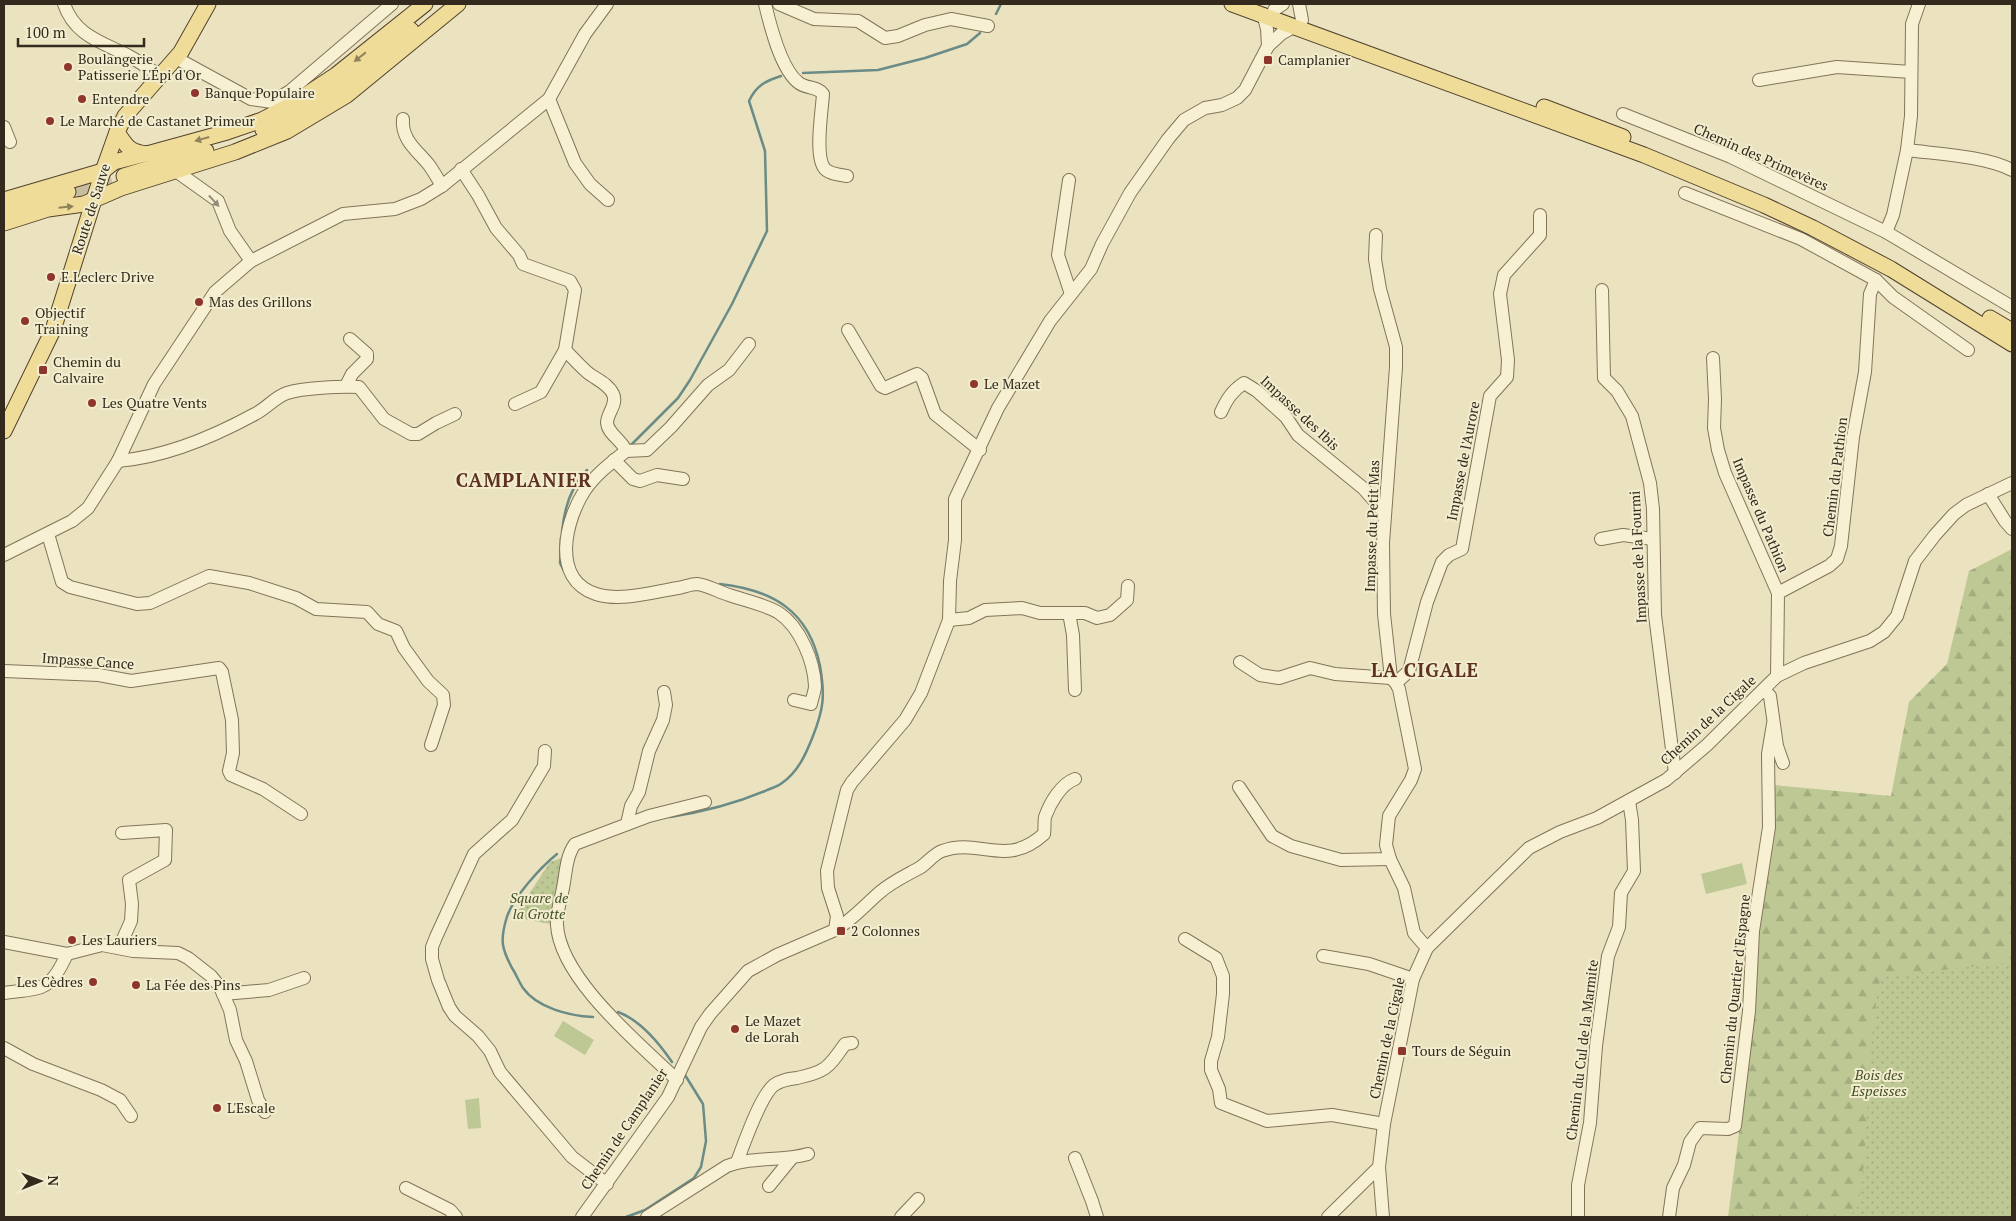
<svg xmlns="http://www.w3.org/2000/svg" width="2016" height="1221" viewBox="0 0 2016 1221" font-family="'PT Serif',serif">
<defs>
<pattern id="forest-firs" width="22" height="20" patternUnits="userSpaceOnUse" patternTransform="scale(1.25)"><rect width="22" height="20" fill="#bdc894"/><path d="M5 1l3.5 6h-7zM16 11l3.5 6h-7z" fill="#a3ac7f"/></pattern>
<pattern id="park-dots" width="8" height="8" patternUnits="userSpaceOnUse" patternTransform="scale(1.25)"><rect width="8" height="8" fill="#bdc894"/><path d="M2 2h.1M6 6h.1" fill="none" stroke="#a3ac7f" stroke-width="1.8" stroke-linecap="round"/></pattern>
</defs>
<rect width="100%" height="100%" fill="#ebe3c0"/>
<g fill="#bdc894">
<polygon points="1742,863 1747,884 1706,894 1701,874"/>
<polygon points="563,1021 594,1040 585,1055 554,1036"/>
<polygon points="479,1098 481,1128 468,1129 465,1100"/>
</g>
<polygon fill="url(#forest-firs)" points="2012,549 2012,1217 1728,1217 1754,1016 1758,935 1774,785 1891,796 1909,702 1947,664 1969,571"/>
<g fill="url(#park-dots)">
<polygon points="567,856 559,894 550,924 514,917 550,862"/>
<polygon points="2012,962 2012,1217 1849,1217 1858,1206 1864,1164 1870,1063 1877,994 1881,977"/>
</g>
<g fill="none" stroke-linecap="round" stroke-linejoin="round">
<g stroke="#6a8b86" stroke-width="2.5">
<polyline points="996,14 1001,4"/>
<polyline points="803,73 878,70 925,58 967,44 980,33"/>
<path d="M 631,445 L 678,398 L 690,380 L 732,304 L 767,231 L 765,151 L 749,101 C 756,86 765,81 781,76"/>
<path d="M 562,532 C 564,510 571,486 587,470"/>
<polyline points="561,538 560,563 564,571"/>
<path d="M 670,817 C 703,812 734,804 765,791 C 771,788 777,787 782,783 C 798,772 806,754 813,736 C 824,708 825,695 820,666 C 809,611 773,590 720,584"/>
<path d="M 557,854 C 541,867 511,899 506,920 C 500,941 502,949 512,968 C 516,974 519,982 523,988 C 537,1008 570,1016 593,1017"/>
<path d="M 618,1012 C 640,1020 659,1043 672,1062"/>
<polyline points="626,1217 645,1210 694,1178 701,1167 706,1141 703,1104 685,1075"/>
</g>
<polyline stroke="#c6be9f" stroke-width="15" stroke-dasharray="15 8" stroke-linecap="butt" points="75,190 124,176"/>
<defs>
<g id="minor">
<path d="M 64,4 C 75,36 102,42 129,56 C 140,62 150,69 160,76"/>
<path d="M 765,4 C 770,25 781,70 799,83 C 807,89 817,86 823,94 C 822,111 814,157 825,169 C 830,174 840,175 847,176"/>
<polyline points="779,4 814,19 858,21 885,38 898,36 925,25 951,19 988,26"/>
<polyline points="1299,4 1302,20"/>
<polyline points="1274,10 1283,4"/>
<polyline points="1263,14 1267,29 1268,46"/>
<polyline points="176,58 251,99 272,102 290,91 392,4"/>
<polyline points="1759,80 1837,67 1911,72"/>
<polyline points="549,99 575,163 590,184 608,200"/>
<polyline points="1623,114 1731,157 1886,232 2012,307"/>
<path d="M 403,119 C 401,140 418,151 429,165 C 434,172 438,179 442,186"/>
<polyline points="4,127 10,142"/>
<path d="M 1907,150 C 1938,154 1985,156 2012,170"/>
<polyline points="461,169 478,195 496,228 519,255 523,264 570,281 575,290 565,350 541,392 515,404"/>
<polyline points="176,171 218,201 230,231 251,261"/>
<polyline points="1069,180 1058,255 1071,294"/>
<polyline points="1685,193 1801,239 1876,280 1893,297 1968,350"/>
<polyline points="1886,232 1893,215 1907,150 1911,116 1912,24 1919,4"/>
<polyline points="1376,235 1375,259 1380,289 1396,347 1396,367 1383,543 1384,614 1391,678 1396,683 1399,689 1415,769 1411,780 1389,816 1386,845 1390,859 1404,888 1414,933 1427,948"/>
<polyline points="1602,290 1604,378 1617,391 1632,416 1650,483 1653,509 1655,615 1675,773"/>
<polyline points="848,330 881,386 885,388 917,374 922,378 935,414 980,450"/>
<path d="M 565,350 C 572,357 579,365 587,372 C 595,379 608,383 613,394 C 618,404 607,413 607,423 C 608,434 622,440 626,451 C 612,462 596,474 585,490 C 566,519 550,579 596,594 C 621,602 653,592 678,588 C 684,587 691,584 697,584 C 707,585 719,592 729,595 C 744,600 767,605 779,613 C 800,627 814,661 815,686 C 815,691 812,698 811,704 L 794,700"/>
<polyline points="1713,358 1715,399 1714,428 1718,450 1725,473 1778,593"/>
<polyline points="346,386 352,374 367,359 367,354 350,339"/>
<path d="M 1221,412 C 1227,399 1232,391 1244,383 L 1257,391 L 1286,417 L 1298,435 L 1363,488 L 1385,513"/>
<polyline points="626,451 647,450 671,427 708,385 729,370 749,344"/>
<polyline points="614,460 633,479 640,481 657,475 683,479"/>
<path d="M 118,461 C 166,457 213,437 255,414 C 267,408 275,397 287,393 C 302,388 342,386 359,387 L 384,419 L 411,434 L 418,434 L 436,423 L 455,414"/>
<polyline points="1988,494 2005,521 2012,529"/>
<polyline points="48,534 62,582 70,587 137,604 150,603 209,576 249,583 296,598 316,609 367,612 378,624 396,631 404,648 428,681 443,695 444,705 431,745"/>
<polyline points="1601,539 1623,535 1653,539"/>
<polyline points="4,555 72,521 88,508 118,461 154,384 215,292 251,261 343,214 395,209 421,199 442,186 549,99 585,34 607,4"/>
<polyline points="1069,613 1073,635 1075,690"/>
<polyline points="949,620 969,618 985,610 1022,608 1040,613 1085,613 1097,618 1110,615 1127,600 1128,586"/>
<polyline points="1240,662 1260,675 1279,678 1310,668 1335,674 1391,678"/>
<polyline points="4,671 99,675 131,681 219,668 222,672 232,720 233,753 229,771 231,775 263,789 301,814"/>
<polyline points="1777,676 1778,593 1829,566 1837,559 1841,546 1853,437 1865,372 1870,294 1876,280"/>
<polyline points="1396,683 1409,671 1427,602 1442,562 1449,555 1462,549 1490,396 1507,377 1508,360 1500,294 1504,275 1540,235 1540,215"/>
<polyline points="1764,690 1770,696 1777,746 1783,763"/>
<polyline points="545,751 544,766 512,820 474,854 436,937 432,947 432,959 438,980 449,1007 455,1016 478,1036 490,1051 500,1072 572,1157 607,1184"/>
<polyline points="1239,787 1272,836 1291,846 1341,860 1390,859"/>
<polyline points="627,824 631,806 639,792 649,751 663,720 666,705 664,692"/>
<path d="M 835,930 C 852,920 864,906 879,893 C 891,882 907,875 921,867 C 928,862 934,854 942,851 C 980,837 1005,869 1044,834 C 1045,828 1044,822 1045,817 C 1050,803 1061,784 1075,779"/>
<polyline points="1185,939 1216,958 1223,976 1223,994 1218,1037 1211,1061 1211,1070 1219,1089 1221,1103 1267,1121 1332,1115 1384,1124"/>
<polyline points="4,942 67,954 102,945 133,951 178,953 188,958 211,976 220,987 230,1010 236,1040 246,1061 258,1100 265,1112"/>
<polyline points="119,948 131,921 132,904 129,880 165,860 166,830 122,833"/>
<polyline points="1323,956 1369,964 1413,979"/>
<path d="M 4,993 C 42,988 50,992 67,954"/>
<polyline points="223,994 269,990 304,978"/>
<polyline points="4,1048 33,1064 101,1090 120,1100 131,1116"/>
<path d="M 677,1080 C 640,1044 560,979 557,925 C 556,912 561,900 563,888 C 566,873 566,856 575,844 L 649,816 L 705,802"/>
<polyline points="1075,1158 1092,1201 1097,1217"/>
<path d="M 737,1162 C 744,1144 760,1096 774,1085 C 781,1080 789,1079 797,1078 C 826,1072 828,1068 845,1044 L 852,1043"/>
<polyline points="769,1186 791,1159"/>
<polyline points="406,1188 450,1210 456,1217"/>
<polyline points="582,1217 668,1097 701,1027 710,1014 748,971 777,955 835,930 837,916 828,888 827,871 847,790 852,782 905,720 921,693 949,620 950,581 955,540 955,499 998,408 1050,321 1091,269 1102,244 1130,193 1168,139 1184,120 1205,108 1222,105 1237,98 1245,90 1268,46 1281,34 1295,26"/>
<path d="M 647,1217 L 727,1166 C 753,1156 781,1162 808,1154"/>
<polyline points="901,1217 918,1199"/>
<polyline points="1328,1217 1379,1167"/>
<polyline points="1383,1217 1379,1167 1384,1124 1413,979 1427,948 1529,848 1560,832 1597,818 1666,780 1707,745 1777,676 1804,663 1870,641 1884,632 1897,616 1915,561 1935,535 1954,514 1966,505 2012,483"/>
<polyline points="1578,1217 1578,1185 1590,1123 1596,1046 1608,956 1619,927 1621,893 1634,871 1632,820 1629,801"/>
<polyline points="1669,1217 1673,1188 1684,1165 1690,1142 1700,1128 1728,1129 1735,1126 1749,1011 1753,931 1769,827 1768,754 1773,724"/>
</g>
<g id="major">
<polyline points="1232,4 1644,155 1764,205 1813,228 1891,269 2012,344"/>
<polyline points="1544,107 1623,137"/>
<path d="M 263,130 C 319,107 364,68 411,30"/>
<path d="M 117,132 C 127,147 129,152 147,154 L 227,132 L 262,120 L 289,106 L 336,75 L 425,4"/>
<polyline points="124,176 206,151"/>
<polyline points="4,200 103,171 114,162 145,154"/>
<polyline points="4,212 68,192"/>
<polyline points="4,223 48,209 84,204 121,188 235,152 287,131 347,95 458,4"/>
<polyline points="1990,318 2012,331"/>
<polyline points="4,431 53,330 103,171 117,132 125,116 181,52 208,4"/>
</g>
</defs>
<use href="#minor" stroke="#837459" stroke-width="14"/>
<use href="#major" stroke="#51422d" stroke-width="17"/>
<use href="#minor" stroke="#f7f0d2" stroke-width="12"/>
<use href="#major" stroke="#eedc98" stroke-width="15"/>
</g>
<defs><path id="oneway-solid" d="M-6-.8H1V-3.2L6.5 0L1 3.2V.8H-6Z" transform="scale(1.25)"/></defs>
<g fill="#90835a">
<use href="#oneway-solid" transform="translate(360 57) rotate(142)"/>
<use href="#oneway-solid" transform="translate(202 139) rotate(164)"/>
<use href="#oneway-solid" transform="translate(66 207) rotate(-6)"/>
</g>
<use fill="#958d78" href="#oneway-solid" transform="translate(214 201) rotate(47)"/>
<g fill="#8f362c" stroke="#f3edcf" stroke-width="2">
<rect x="1263" y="55" width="10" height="10" rx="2.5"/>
<circle cx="68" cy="67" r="5"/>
<circle cx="195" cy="93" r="5"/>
<circle cx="82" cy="99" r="5"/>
<circle cx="50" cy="121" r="5"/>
<circle cx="51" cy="277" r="5"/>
<circle cx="199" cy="302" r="5"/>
<circle cx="25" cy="321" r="5"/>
<rect x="38" y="365" width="10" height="10" rx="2.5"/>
<circle cx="974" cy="384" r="5"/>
<circle cx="92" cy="403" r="5"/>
<rect x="836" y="926" width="10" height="10" rx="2.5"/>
<circle cx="72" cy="940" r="5"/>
<circle cx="93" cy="982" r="5"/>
<circle cx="136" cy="985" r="5"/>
<circle cx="735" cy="1029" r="5"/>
<rect x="1397" y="1046" width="10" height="10" rx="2.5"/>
<circle cx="217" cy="1108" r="5"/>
</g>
<g text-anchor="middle" stroke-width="4" stroke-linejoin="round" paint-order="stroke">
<g font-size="14" fill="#332a1d" stroke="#f3edcf" text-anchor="start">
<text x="78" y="64">Boulangerie<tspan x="78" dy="16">Patisserie L'Épi d'Or</tspan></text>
<text x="1278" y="65">Camplanier</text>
<text x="205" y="98">Banque Populaire</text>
<text x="92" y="104">Entendre</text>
<text x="60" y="126">Le Marché de Castanet Primeur</text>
<text x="61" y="282">E.Leclerc Drive</text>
<text x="209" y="307">Mas des Grillons</text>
<text x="35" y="318">Objectif<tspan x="35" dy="16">Training</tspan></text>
<text x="53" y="367">Chemin du<tspan x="53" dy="16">Calvaire</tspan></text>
<text x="984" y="389">Le Mazet</text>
<text x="102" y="408">Les Quatre Vents</text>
<text x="851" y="936">2 Colonnes</text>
<text x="82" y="945">Les Lauriers</text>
<text x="83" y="987" text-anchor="end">Les Cèdres</text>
<text x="146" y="990">La Fée des Pins</text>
<text x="745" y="1026">Le Mazet<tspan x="745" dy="16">de Lorah</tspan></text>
<text x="1412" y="1056">Tours de Séguin</text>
<text x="227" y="1113">L'Escale</text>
</g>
<g font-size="14" fill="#332a1d" stroke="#f3edcf">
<text transform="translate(1761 157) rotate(24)" y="5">Chemin des Primevères</text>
<text transform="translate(91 209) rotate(-72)" y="5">Route de Sauve</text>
<text transform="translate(1300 413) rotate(43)" y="5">Impasse des Ibis</text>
<text transform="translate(1463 461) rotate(-79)" y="5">Impasse de l'Aurore</text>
<text transform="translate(1835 477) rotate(-83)" y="5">Chemin du Pathion</text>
<text transform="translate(1761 515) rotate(67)" y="5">Impasse du Pathion</text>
<text transform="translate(1372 526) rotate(-88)" y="5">Impasse du Petit Mas</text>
<text transform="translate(1638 557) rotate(-93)" y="5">Impasse de la Fourmi</text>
<text transform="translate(88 661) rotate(4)" y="5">Impasse Cance</text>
<text transform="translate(1708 720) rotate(-43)" y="5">Chemin de la Cigale</text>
<text transform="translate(1735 989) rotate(-84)" y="5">Chemin du Quartier d'Espagne</text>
<text transform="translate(1387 1038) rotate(-78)" y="5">Chemin de la Cigale</text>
<text transform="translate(1582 1050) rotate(-83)" y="5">Chemin du Cul de la Marmite</text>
<text transform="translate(624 1129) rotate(-56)" y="5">Chemin de Camplanier</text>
</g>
<g font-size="14" font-style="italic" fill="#404f24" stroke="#f3edcf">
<text x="539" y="903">Square de<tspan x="539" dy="16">la Grotte</tspan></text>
<text x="1879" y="1080">Bois des<tspan x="1879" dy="16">Espeisses</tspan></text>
</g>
<g font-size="19" font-weight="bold" letter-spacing="1" fill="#5e321e" stroke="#f3edcf">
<text x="524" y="487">CAMPLANIER</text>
<text x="1425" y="677">LA CIGALE</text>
</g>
</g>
<rect width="2016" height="1221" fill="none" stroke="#332a1d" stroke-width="10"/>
<g transform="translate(40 1181) rotate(89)" stroke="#f3edcf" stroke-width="4" paint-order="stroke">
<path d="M0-4L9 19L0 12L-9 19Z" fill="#332a1d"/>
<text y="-8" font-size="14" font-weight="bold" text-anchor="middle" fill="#332a1d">N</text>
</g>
<path d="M18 38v8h126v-8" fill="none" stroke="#332a1d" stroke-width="2.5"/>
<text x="25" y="38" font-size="15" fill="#332a1d" stroke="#f3edcf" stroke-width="4" paint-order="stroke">100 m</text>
</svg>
